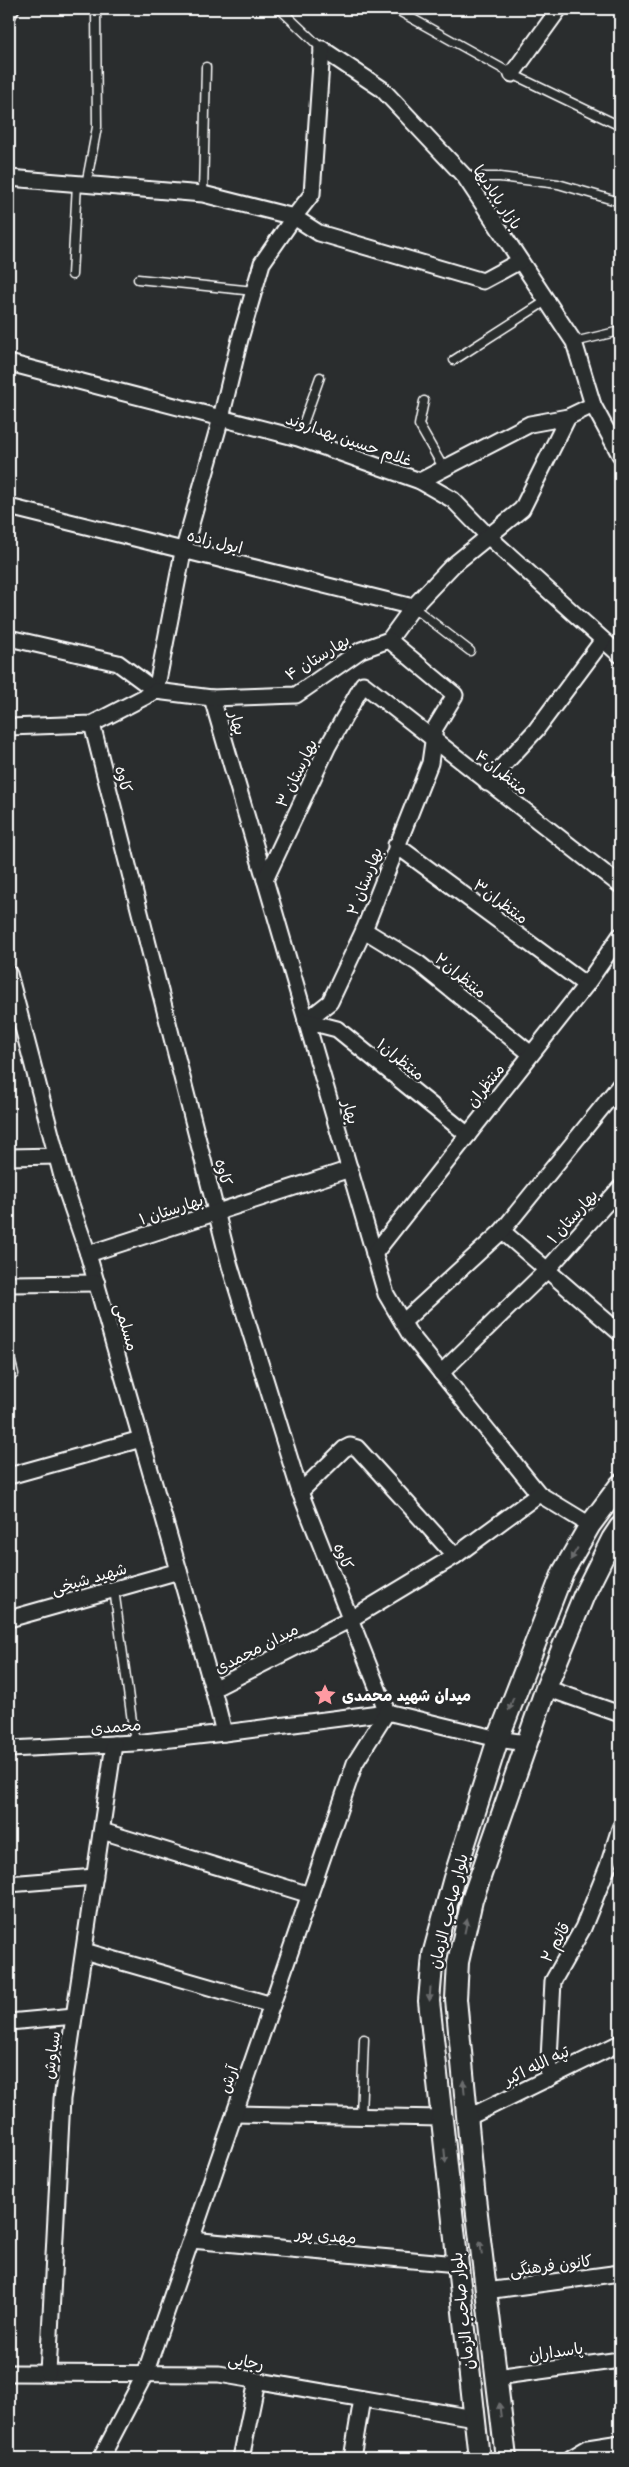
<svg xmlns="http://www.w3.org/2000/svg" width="629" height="2467" viewBox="0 0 629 2467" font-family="'Balsamiq Sans','Playpen Sans Arabic',sans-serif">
<rect width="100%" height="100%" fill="#2a2d2e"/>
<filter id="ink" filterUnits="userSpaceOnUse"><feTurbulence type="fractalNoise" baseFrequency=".02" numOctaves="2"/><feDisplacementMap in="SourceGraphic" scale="10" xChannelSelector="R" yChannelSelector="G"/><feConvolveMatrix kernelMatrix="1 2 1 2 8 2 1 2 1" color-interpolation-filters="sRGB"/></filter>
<g filter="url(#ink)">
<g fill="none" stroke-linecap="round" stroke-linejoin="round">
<defs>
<g id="lane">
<polyline points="280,9 322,49"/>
<polyline points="395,9 512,74 620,126"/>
<polyline points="9,21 15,9"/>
<polyline points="465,177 500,177 558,184 620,202"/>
<polyline points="86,185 97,127 96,9"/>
<polyline points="203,194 206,67"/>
<polyline points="72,275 77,184"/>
<polyline points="138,279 254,291"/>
<polyline points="574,342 620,331"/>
<polyline points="454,360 546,301"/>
<polyline points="424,401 419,425 444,469"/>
<polyline points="298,438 320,377"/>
<polyline points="413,607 470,651"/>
<polyline points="618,775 620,773"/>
<polyline points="9,1354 14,1374"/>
<polyline points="114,1589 135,1743"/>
<polyline points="361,2116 364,2039"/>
</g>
<g id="street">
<polyline points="322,49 382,89 465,177 574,342 593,405 620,455"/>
<polyline points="322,49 312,194 294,217 319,233 483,281 520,261"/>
<polyline points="512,74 559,9"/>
<polyline points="9,178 203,194 294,217 262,263 240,339 221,418 183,552 156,691"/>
<polyline points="9,363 298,438 420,481 453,500 489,537 620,655"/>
<polyline points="420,481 530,424 568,417 593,405"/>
<polyline points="9,507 413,607"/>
<polyline points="9,638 118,663 156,691"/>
<polyline points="212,698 386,1294 409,1333 539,1494"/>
<polyline points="92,724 230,1266 300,1492 387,1712 224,1733 213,1689 349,1620 455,1556 539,1494 590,1525"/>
<polyline points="9,727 92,724 156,691 212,698 296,695 361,650 389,640 413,607 452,566 522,509 568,417"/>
<polyline points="487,783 536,730 603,640"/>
<polyline points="396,845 586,985"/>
<polyline points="265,880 328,746 363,684 620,885"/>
<polyline points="364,930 418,963 531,1054"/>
<polyline points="9,974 64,1184 88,1254 213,1689"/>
<polyline points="306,1021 330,1002 364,930 430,763 435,728 455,695 389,640"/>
<polyline points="306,1021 337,1029 468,1135"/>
<polyline points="9,1157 57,1156"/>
<polyline points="502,1231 620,1333"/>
<polyline points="88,1254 350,1169"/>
<polyline points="374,1254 586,985 620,936"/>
<polyline points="9,1284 97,1283"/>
<polyline points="403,1322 502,1231 620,1085"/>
<polyline points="441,1373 547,1270 620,1188"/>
<polyline points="9,1476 141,1439"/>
<polyline points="300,1492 344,1449 350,1446 357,1448 455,1556"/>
<polyline points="9,1619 179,1571"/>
<polyline points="546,1688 620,1714"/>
<polyline points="9,1749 135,1743 224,1733"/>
<polyline points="102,1831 310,1895"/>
<polyline points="9,1884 95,1877"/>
<polyline points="84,1951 272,2005"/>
<polyline points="9,2022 74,2016"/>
<polyline points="548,2079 553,1981 583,1928 608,1866 620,1828"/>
<polyline points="234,2114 441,2118"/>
<polyline points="467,2118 620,2043"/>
<polyline points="191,2240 457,2264"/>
<polyline points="486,2291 620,2273"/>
<polyline points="9,2373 219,2374 474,2418"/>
<polyline points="48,2373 62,2099 114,1744"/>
<polyline points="496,2377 620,2360"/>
<polyline points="101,2458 145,2374 355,1763 387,1712 498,1739 526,1743"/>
<polyline points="241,2458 257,2381"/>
<polyline points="352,2458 362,2399"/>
<polyline points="571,2458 588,2448 620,2443"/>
</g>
<g id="secondary">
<polyline points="479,2458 429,2001 433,1955 454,1878 498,1739 563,1572 590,1525 620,1485"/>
<polyline points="506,2458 474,2189 456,1999 458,1962 472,1900 546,1688 584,1595 612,1539 620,1527"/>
</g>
</defs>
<use href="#lane" stroke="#fff" stroke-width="11"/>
<use href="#street" stroke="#fff" stroke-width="19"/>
<use href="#secondary" stroke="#fff" stroke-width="24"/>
<use href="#lane" stroke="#2a2d2e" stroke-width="8"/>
<use href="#street" stroke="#2a2d2e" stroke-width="15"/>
<use href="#secondary" stroke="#2a2d2e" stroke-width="20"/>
</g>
<defs><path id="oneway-solid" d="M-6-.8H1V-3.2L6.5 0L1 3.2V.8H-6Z" transform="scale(1.25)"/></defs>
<g fill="#6a6c6d">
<use href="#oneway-solid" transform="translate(574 1554) rotate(120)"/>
<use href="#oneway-solid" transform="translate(511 1704) rotate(111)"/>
<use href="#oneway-solid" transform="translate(466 1926) rotate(-78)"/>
<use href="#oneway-solid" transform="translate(430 1994) rotate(94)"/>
<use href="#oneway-solid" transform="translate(464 2087) rotate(-95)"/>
<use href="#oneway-solid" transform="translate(445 2156) rotate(84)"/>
<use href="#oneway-solid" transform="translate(481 2248) rotate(-97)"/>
<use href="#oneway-solid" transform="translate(500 2410) rotate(-97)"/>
</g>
</g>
<defs>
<symbol id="sight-bare" viewBox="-9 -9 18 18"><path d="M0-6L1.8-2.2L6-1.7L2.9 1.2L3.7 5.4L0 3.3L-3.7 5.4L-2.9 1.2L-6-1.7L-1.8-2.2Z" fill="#ff9aa2" stroke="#2a2d2e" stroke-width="2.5" paint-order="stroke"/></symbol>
</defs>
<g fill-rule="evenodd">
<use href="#sight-bare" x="309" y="1679" width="32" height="32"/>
</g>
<g text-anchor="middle" stroke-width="5" stroke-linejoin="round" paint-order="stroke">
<g font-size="16" fill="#fff" stroke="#2a2d2e">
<text transform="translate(498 197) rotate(56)" y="6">بازار بابادیها</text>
<text transform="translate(349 439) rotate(19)" y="6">غلام حسین بهداروند</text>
<text transform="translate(215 541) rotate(14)" y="6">ابول زاده</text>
<text transform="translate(317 657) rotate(-32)" y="6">بهارستان ۴</text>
<text transform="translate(238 723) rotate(74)" y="6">بهار</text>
<text transform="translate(502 772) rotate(38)" y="6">منتظران۴</text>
<text transform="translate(296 773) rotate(-64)" y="6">بهارستان ۳</text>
<text transform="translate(124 779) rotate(76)" y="6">کاوه</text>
<text transform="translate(364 881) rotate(-69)" y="6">بهارستان ۲</text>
<text transform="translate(501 901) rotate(36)" y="6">منتظران۳</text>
<text transform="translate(461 975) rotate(39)" y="6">منتظران۲</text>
<text transform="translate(401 1059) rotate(39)" y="6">منتظران۱</text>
<text transform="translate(485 1085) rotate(-52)" y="6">منتظران</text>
<text transform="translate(351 1112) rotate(74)" y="6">بهار</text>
<text transform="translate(224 1172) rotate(76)" y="6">کاوه</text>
<text transform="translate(171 1209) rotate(-18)" y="6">بهارستان ۱</text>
<text transform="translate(572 1216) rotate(-48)" y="6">بهارستان ۱</text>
<text transform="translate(127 1327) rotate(74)" y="6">مسلمی</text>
<text transform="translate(344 1556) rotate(69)" y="6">کاوه</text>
<text transform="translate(89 1578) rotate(-16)" y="6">شهید شیخی</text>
<text transform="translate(256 1648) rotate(-27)" y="6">میدان محمدی</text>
<text transform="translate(116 1726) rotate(-4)" y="6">محمدی</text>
<text transform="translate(448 1911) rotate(-76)" y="6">بلوار صاحب الزمان</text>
<text transform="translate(555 1942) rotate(-61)" y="6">قائم ۲</text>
<text transform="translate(51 2055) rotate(-82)" y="6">سیاوش</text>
<text transform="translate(536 2065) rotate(-26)" y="6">تپه الله اکبر</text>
<text transform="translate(228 2079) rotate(-71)" y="6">آرش</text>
<text transform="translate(326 2235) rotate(5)" y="6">مهدی پور</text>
<text transform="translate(551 2265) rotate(-7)" y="6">کانون فرهنگی</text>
<text transform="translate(462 2311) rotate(-96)" y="6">بلوار صاحب الزمان</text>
<text transform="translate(556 2351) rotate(-8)" y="6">پاسداران</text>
<text transform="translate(246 2361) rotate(9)" y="6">رجایی</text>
</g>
<g font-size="16" font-weight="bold" fill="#fff" stroke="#2a2d2e" text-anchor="start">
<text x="342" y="1701">میدان شهید محمدی</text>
</g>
</g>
<rect width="629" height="2467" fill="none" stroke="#2a2d2e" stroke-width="30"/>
<rect x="15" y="15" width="599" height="2437" fill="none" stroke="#fff" stroke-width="2" filter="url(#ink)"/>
</svg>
